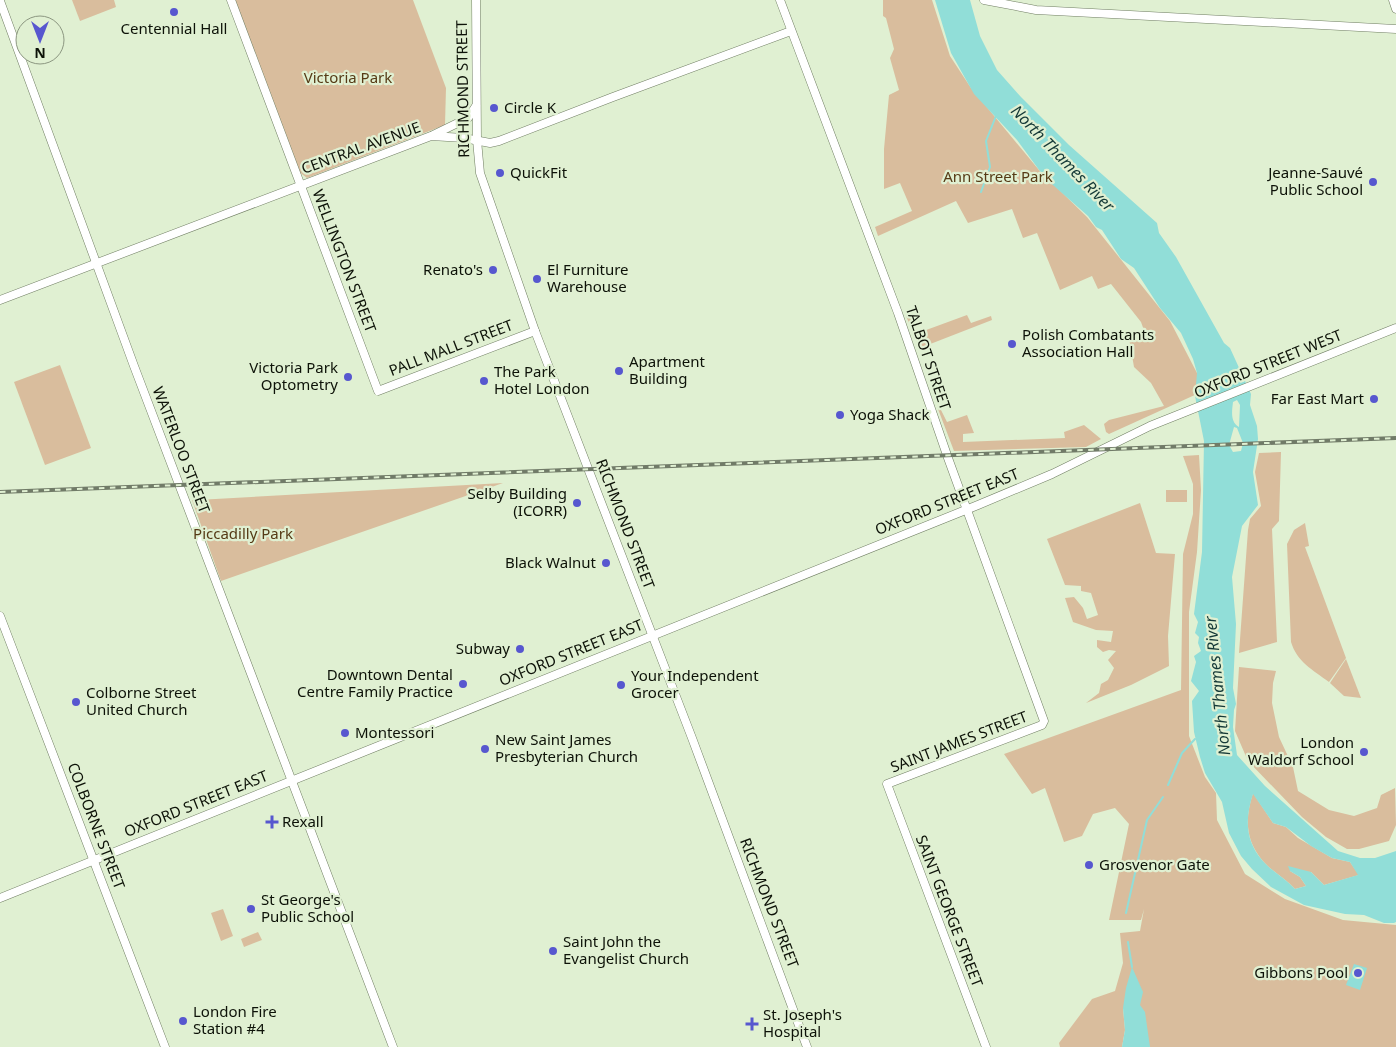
<svg xmlns="http://www.w3.org/2000/svg" width="1396" height="1047" viewBox="0 0 1396 1047" font-family="'Noto Sans',sans-serif">
<rect width="100%" height="100%" fill="#e0f0d2"/>
<g fill="#d9bd9d">
<polygon points="72,0 114,0 116,7 80,21"/>
<polygon points="235,0 413,0 446,88 445,125 307,178 298,171"/>
<polygon points="883,0 932,0 950,56 971,88 1039,170 1087,217 1170,321 1197,373 1197,394 1109,434 1106,432 1104,424 1109,420 1164,406 1151,383 1134,367 1129,338 1145,333 1141,322 1111,284 1098,289 1092,276 1060,290 1037,233 1023,238 1012,209 968,223 956,201 878,236 875,227 912,211 900,183 884,189 884,149 889,95 899,90 890,58 894,49 886,18 883,16"/>
<polygon points="909,315 918,333 967,315 971,323 991,316 992,320 920,348 906,316"/>
<polygon points="60,365 91,448 45,465 14,382"/>
<polygon points="940,408 947,422 967,415 974,433 963,434 963,442 1065,438 1064,432 1084,425 1101,439 1086,447 954,451 938,409"/>
<polygon points="1281,452 1279,521 1272,529 1277,642 1239,653 1248,530 1250,519 1261,506 1255,472 1259,453"/>
<polygon points="1199,455 1201,490 1197,552 1189,612 1189,736 1205,777 1216,793 1217,820 1245,874 1285,899 1343,920 1396,925 1396,1047 1150,1047 1123,1008 1125,1030 1122,1047 1060,1047 1059,1043 1092,999 1115,991 1123,963 1120,933 1140,931 1144,909 1141,920 1109,920 1129,824 1115,808 1093,814 1082,836 1064,842 1045,788 1032,794 1004,754 1181,690 1183,554 1193,514 1193,484 1183,456"/>
<polygon points="503,483 221,581 192,500 197,500"/>
<rect x="1166" y="490" width="21" height="12"/>
<polygon points="1140,503 1156,553 1175,554 1168,636 1169,666 1131,685 1086,703 1099,693 1101,684 1108,680 1114,668 1108,660 1116,651 1109,650 1103,652 1097,647 1097,640 1111,642 1113,631 1096,630 1073,622 1065,598 1074,597 1083,608 1087,619 1098,615 1091,593 1081,591 1081,586 1065,585 1047,539"/>
<path d="M 1305,523 L 1309,546 L 1305,547 L 1346,658 L 1329,682 C 1313,670 1297,662 1291,642 L 1287,544 L 1294,530 Z"/>
<polygon points="1346,659 1361,698 1344,696 1330,683"/>
<polygon points="1239,667 1276,671 1273,683 1272,703 1279,737 1293,767 1298,791 1329,810 1354,816 1377,808 1381,795 1395,788 1396,825 1389,841 1359,849 1347,849 1326,837 1302,817 1248,761 1235,731"/>
<path d="M 1253,793 L 1273,823 L 1286,827 L 1298,838 L 1332,858 L 1350,862 L 1359,875 L 1324,885 L 1311,872 L 1290,871 L 1300,877 L 1306,886 L 1295,889 C 1285,878 1271,871 1262,860 C 1245,839 1245,818 1253,793 Z"/>
<polygon points="223,909 233,936 221,941 211,913"/>
<polygon points="258,932 262,940 244,947 241,939"/>
</g>
<g fill="#91ded8" fill-rule="evenodd">
<path d="M 935,0 L 970,0 L 980,36 L 997,70 L 1021,97 L 1069,145 L 1157,223 L 1159,233 L 1176,257 L 1224,343 L 1230,348 L 1251,394 L 1250,405 L 1257,426 L 1258,439 L 1253,472 L 1258,505 L 1242,526 L 1232,577 L 1236,624 L 1233,688 L 1236,704 L 1234,710 L 1233,727 L 1237,755 L 1265,786 L 1338,851 L 1360,858 L 1375,858 L 1396,851 L 1396,922 L 1394,923 L 1384,923 L 1364,915 L 1345,914 L 1304,905 L 1271,887 L 1252,869 L 1241,856 L 1229,833 L 1222,802 L 1205,773 L 1200,757 L 1194,732 L 1192,701 L 1199,691 L 1191,681 L 1196,662 L 1194,656 L 1201,651 L 1198,643 L 1199,637 L 1195,633 L 1198,622 L 1194,614 L 1202,552 L 1204,441 L 1195,396 L 1197,373 L 1193,359 L 1181,333 L 1160,308 L 1134,268 L 1121,259 L 1102,230 L 1096,227 L 1088,216 L 1045,178 L 1017,140 L 974,94 L 951,53 ZM 1237,400 L 1240,405 L 1239,427 C 1230,422 1232,411 1233,402 ZM 1234,427 L 1237,428 L 1243,443 L 1241,451 L 1233,452 L 1229,445 ZM 1253,794 L 1273,823 L 1286,827 L 1311,846 L 1332,858 L 1350,862 L 1358,875 L 1324,885 L 1311,872 L 1288,866 L 1290,871 L 1300,877 L 1306,886 L 1295,889 C 1285,878 1271,871 1262,860 C 1245,840 1245,818 1253,794 Z"/>
<polygon points="1354,964 1367,968 1360,990 1346,985"/>
<polygon points="1132,967 1143,992 1140,1005 1145,1012 1150,1047 1122,1047 1125,1030 1123,1008 1126,988"/>
</g>
<g fill="none" stroke-linecap="round" stroke-linejoin="round">
<g stroke="#91ded8" stroke-width="2">
<polyline points="981,192 990,167 986,141 996,116"/>
<polyline points="1168,785 1182,753 1195,739"/>
<polyline points="1126,913 1147,820 1163,797"/>
<polyline points="1128,942 1132,967"/>
</g>
<defs>
<g id="secondary">
<polyline points="231,0 378,391 535,331"/>
<polyline points="476,0 477,140 480,173 535,331 692,738 807,1047"/>
<polyline points="780,0 898,313 948,458 1044,721 1042,725 887,784 986,1047"/>
<polyline points="984,0 1036,10 1396,29"/>
<polyline points="1393,0 1396,9"/>
<polyline points="0,1 134,366 393,1047"/>
<polyline points="433,135 468,118 476,106"/>
<polyline points="0,300 431,136 464,138 490,143 499,141 613,97 791,31"/>
<polyline points="0,616 165,1047"/>
<polyline points="0,898 978,505 1052,474 1150,426 1396,328"/>
</g>
</defs>
<use href="#secondary" stroke="#707e63" stroke-width="9"/>
<use href="#secondary" stroke="#fff" stroke-width="8"/>
<defs>
<polyline id="rail" points="0,492 1396,438"/>
</defs>
<use href="#rail" stroke="#717b68" stroke-width="4"/>
<use href="#rail" stroke="#e0f0d2" stroke-width="2" stroke-dasharray="5.5" stroke-linecap="butt"/>
</g>
<g fill="#5757cf" stroke="#e0f0d2" stroke-width="2">
<circle cx="174" cy="12" r="5"/>
<circle cx="494" cy="108" r="5"/>
<circle cx="500" cy="173" r="5"/>
<circle cx="1373" cy="182" r="5"/>
<circle cx="493" cy="270" r="5"/>
<circle cx="537" cy="279" r="5"/>
<circle cx="1012" cy="344" r="5"/>
<circle cx="619" cy="371" r="5"/>
<circle cx="348" cy="377" r="5"/>
<circle cx="484" cy="381" r="5"/>
<circle cx="1374" cy="399" r="5"/>
<circle cx="840" cy="415" r="5"/>
<circle cx="577" cy="503" r="5"/>
<circle cx="606" cy="563" r="5"/>
<circle cx="520" cy="649" r="5"/>
<circle cx="463" cy="684" r="5"/>
<circle cx="621" cy="685" r="5"/>
<circle cx="76" cy="702" r="5"/>
<circle cx="345" cy="733" r="5"/>
<circle cx="485" cy="749" r="5"/>
<circle cx="1364" cy="752" r="5"/>
<path d="M269.5 814.5h5v5h5v5h-5v5h-5v-5h-5v-5h5z"/>
<circle cx="1089" cy="865" r="5"/>
<circle cx="251" cy="909" r="5"/>
<circle cx="553" cy="951" r="5"/>
<circle cx="1358" cy="973" r="5"/>
<circle cx="183" cy="1021" r="5"/>
<path d="M749.5 1016.5h5v5h5v5h-5v5h-5v-5h-5v-5h5z"/>
</g>
<g text-anchor="middle" stroke-width="4.5" stroke-linejoin="round" paint-order="stroke">
<g font-size="15" fill="#0d1208" stroke="#e0f0d2" text-anchor="start">
<text x="174" y="34" text-anchor="middle">Centennial Hall</text>
<text x="504" y="113">Circle K</text>
<text x="510" y="178">QuickFit</text>
<text x="1363" y="178" text-anchor="end">Jeanne-Sauvé<tspan x="1363" dy="17">Public School</tspan></text>
<text x="483" y="275" text-anchor="end">Renato's</text>
<text x="547" y="275">El Furniture<tspan x="547" dy="17">Warehouse</tspan></text>
<text x="1022" y="340">Polish Combatants<tspan x="1022" dy="17">Association Hall</tspan></text>
<text x="629" y="367">Apartment<tspan x="629" dy="17">Building</tspan></text>
<text x="338" y="373" text-anchor="end">Victoria Park<tspan x="338" dy="17">Optometry</tspan></text>
<text x="494" y="377">The Park<tspan x="494" dy="17">Hotel London</tspan></text>
<text x="1364" y="404" text-anchor="end">Far East Mart</text>
<text x="850" y="420">Yoga Shack</text>
<text x="567" y="499" text-anchor="end">Selby Building<tspan x="567" dy="17">(ICORR)</tspan></text>
<text x="596" y="568" text-anchor="end">Black Walnut</text>
<text x="510" y="654" text-anchor="end">Subway</text>
<text x="453" y="680" text-anchor="end">Downtown Dental<tspan x="453" dy="17">Centre Family Practice</tspan></text>
<text x="631" y="681">Your Independent<tspan x="631" dy="17">Grocer</tspan></text>
<text x="86" y="698">Colborne Street<tspan x="86" dy="17">United Church</tspan></text>
<text x="355" y="738">Montessori</text>
<text x="495" y="745">New Saint James<tspan x="495" dy="17">Presbyterian Church</tspan></text>
<text x="1354" y="748" text-anchor="end">London<tspan x="1354" dy="17">Waldorf School</tspan></text>
<text x="282" y="827">Rexall</text>
<text x="1099" y="870">Grosvenor Gate</text>
<text x="261" y="905">St George's<tspan x="261" dy="17">Public School</tspan></text>
<text x="563" y="947">Saint John the<tspan x="563" dy="17">Evangelist Church</tspan></text>
<text x="1348" y="978" text-anchor="end">Gibbons Pool</text>
<text x="193" y="1017">London Fire<tspan x="193" dy="17">Station #4</tspan></text>
<text x="763" y="1020">St. Joseph's<tspan x="763" dy="17">Hospital</tspan></text>
</g>
<g font-size="15" fill="#553a15" stroke="#e0f0d2">
<text x="348" y="83">Victoria Park</text>
<text x="998" y="182">Ann Street Park</text>
<text x="243" y="539">Piccadilly Park</text>
</g>
<g font-size="15" fill="#0d1208" stroke="#e0f0d2">
<text transform="translate(463 89) rotate(-91)" y="5">RICHMOND STREET</text>
<text transform="translate(361 148) rotate(-20)" y="5">CENTRAL AVENUE</text>
<text transform="translate(344 261) rotate(69)" y="5">WELLINGTON STREET</text>
<text transform="translate(451 348) rotate(-21)" y="5">PALL MALL STREET</text>
<text transform="translate(928 358) rotate(71)" y="5">TALBOT STREET</text>
<text transform="translate(1268 364) rotate(-22)" y="5">OXFORD STREET WEST</text>
<text transform="translate(181 450) rotate(69)" y="5">WATERLOO STREET</text>
<text transform="translate(947 502) rotate(-22)" y="5">OXFORD STREET EAST</text>
<text transform="translate(625 524) rotate(69)" y="5">RICHMOND STREET</text>
<text transform="translate(571 653) rotate(-22)" y="5">OXFORD STREET EAST</text>
<text transform="translate(959 742) rotate(-21)" y="5">SAINT JAMES STREET</text>
<text transform="translate(196 804) rotate(-22)" y="5">OXFORD STREET EAST</text>
<text transform="translate(96 826) rotate(69)" y="5">COLBORNE STREET</text>
<text transform="translate(769 903) rotate(69)" y="5">RICHMOND STREET</text>
<text transform="translate(949 911) rotate(69)" y="5">SAINT GEORGE STREET</text>
</g>
<g font-size="16" font-style="italic" fill="#143937" stroke="#e0f0d2">
<text transform="translate(1063 158) rotate(46)" y="6">North Thames River</text>
<text transform="translate(1217 686) rotate(-96)" y="6">North Thames River</text>
</g>
</g>
<g transform="translate(40 40) rotate(180)"><circle r="24" fill="#e0f0d2" stroke="#8c9781"/>
<path d="M0-4L9 19L0 12L-9 19Z" fill="#5757cf"/>
<text y="-8" font-size="14" font-weight="bold" text-anchor="middle" fill="#0d1208">N</text>
</g>
</svg>
